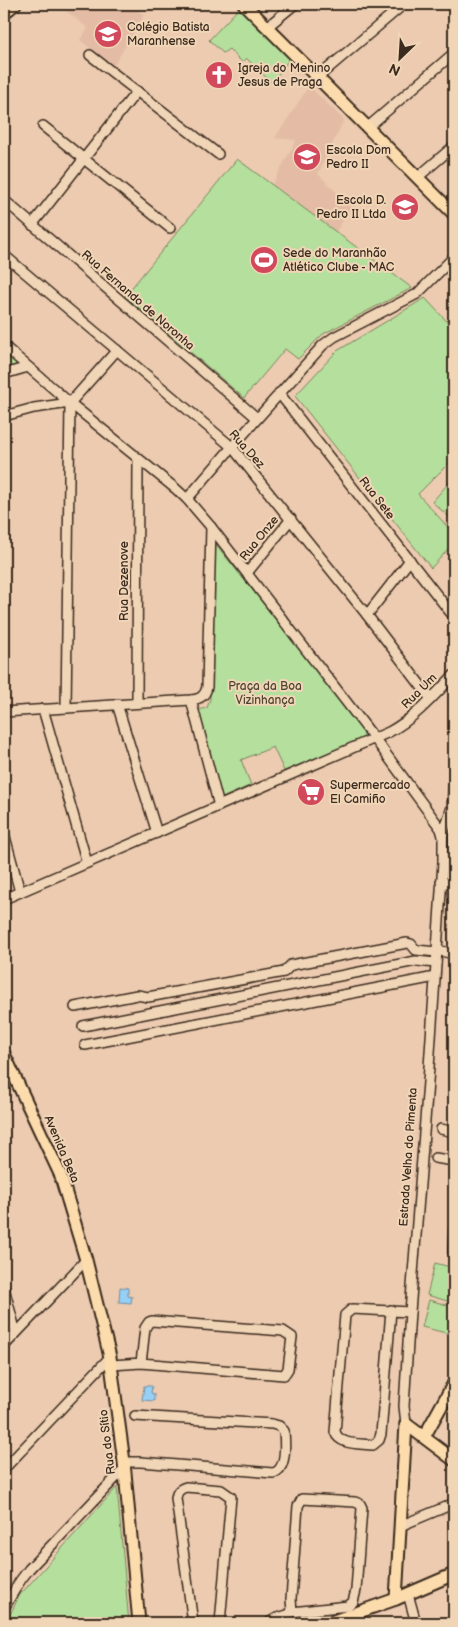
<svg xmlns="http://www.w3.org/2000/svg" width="458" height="1627" viewBox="0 0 458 1627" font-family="'Balsamiq Sans',sans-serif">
<rect width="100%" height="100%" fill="#eccbb0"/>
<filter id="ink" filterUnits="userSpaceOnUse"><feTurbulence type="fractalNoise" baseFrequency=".02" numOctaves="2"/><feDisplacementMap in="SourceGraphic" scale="10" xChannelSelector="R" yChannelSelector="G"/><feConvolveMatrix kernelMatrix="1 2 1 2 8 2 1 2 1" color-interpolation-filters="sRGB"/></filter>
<g filter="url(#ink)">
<g fill="#e4bca5">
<polygon points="57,4 129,4 144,15 113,67 80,40 88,28"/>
<polygon points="309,86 344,120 318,174 351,207 336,232 272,185 296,140 275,138"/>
</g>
<g fill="#b4df9c" stroke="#78845d">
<polygon points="239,8 290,58 272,83 246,58 242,62 229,49 223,53 209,40"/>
<polygon points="237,159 412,288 323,334 298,359 285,349 244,398 125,296"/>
<polygon points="425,298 454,329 454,458 418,494 454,534 454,543 431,568 295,396 337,351"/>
<polygon points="4,350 20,364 4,369"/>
<polygon points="454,477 454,521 432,502"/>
<polygon points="214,542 369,736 284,771 273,747 241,760 251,785 222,798 198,710 207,708 210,699"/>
<polygon points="435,1263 454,1268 454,1303 427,1295"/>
<polygon points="429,1300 454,1307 454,1335 422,1327"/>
<polygon points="117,1487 129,1623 6,1623 19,1596"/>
</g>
<g fill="#97d0f6" stroke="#728ea0">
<polygon points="120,1287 128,1288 128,1296 132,1297 131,1303 119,1302"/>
<polygon points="144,1386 152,1386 151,1393 154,1394 154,1401 142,1400"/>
</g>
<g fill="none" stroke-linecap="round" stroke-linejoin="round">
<defs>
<g id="minor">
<polyline points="267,27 295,4"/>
<polyline points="90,55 218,154"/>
<polyline points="318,77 404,4"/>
<polyline points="43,126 170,228"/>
<polyline points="368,127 454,53"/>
<polyline points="418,177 454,146"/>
<polyline points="4,200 257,418"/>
<polyline points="32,225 137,91"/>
<polyline points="4,255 232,447 367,615 431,699"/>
<polyline points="4,346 70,403 176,489 187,499 211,527 375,739 441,829 443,836 443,862 428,1082 410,1312 404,1406 406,1424"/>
<polyline points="4,374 28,367"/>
<polyline points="279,393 454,617"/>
<polyline points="4,416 34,408 70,403"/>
<polyline points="187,499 232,447 323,345 334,337 417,294 454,257"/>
<polyline points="247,573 291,519"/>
<polyline points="367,615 410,560"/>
<polyline points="191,700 219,806"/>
<polyline points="137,703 138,459"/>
<polyline points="117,704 157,833"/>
<polyline points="66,708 70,403 117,350"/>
<polyline points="43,709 87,863"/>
<path d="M 4,712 L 191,700 C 199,699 205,697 207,687 L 211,527"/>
<polyline points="4,833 20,892"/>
<polyline points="443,835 452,807 454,782"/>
<polyline points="443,862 454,861"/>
<polyline points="441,882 454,884"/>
<path d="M 4,899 L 389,732 C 415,718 434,696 454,675"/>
<polyline points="437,950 454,954"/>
<polyline points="75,1007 137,995 148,997 284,972 291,965 407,943 411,944 416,950 437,952"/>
<polyline points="83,1026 416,961 436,963"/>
<polyline points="85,1045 435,977"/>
<polyline points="441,1129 454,1132"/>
<polyline points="435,1158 454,1161"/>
<polyline points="453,1252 454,1230"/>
<polyline points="4,1288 16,1333"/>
<path d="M 391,1310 L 381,1434 L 379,1440 L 373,1445 C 360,1443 340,1446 335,1432 L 345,1315 L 352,1309 L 410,1312"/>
<polyline points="4,1346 86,1260"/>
<polyline points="112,1365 141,1363 284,1375 288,1369 292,1337 283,1331 152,1321 149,1322 145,1328 141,1363"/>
<path d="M 124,1462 L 141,1462 L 273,1473 C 287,1470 285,1443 284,1431 L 279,1426 L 272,1424 L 135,1416"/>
<polyline points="4,1469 110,1357"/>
<polygon points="302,1499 355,1502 360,1504 362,1508 356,1590 353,1602 348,1606 292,1612 291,1599 298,1506"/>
<polyline points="400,1526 450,1505"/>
<polyline points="408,1594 416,1623"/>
<polyline points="4,1608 20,1581 29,1569 125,1468"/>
<path d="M 193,1623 L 176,1498 C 177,1492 179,1489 186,1487 L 221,1490 L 231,1497 L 220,1623"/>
<path d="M 269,1623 C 275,1616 286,1618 292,1612"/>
</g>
<g id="major">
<polyline points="244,4 454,214"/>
<polyline points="4,13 15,4"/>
<polyline points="4,1054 60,1174 86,1260 110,1357 124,1462 139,1623"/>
<polyline points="406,1424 454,1460"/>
<polyline points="424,1437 454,1383"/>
<polyline points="396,1599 406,1424"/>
<polyline points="328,1623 396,1599 454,1574"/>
</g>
</defs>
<use href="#minor" stroke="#3b2a1e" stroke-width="12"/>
<use href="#major" stroke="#3b2a1e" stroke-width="15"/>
<use href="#minor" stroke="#f0d5b7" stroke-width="9"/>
<use href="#major" stroke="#fcdcac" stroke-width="11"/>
</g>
</g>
<defs>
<symbol id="school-disc" viewBox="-11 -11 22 22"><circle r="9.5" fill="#d1495b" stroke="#f0d5b7"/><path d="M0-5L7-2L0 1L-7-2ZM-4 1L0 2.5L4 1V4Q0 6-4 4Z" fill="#fff"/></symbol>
<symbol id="church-disc" viewBox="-11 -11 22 22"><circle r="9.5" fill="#d1495b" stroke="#f0d5b7"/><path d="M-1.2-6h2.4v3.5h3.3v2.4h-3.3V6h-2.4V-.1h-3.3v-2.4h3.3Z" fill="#fff"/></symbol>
<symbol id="stadium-disc" viewBox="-11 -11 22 22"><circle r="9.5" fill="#d1495b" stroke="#f0d5b7"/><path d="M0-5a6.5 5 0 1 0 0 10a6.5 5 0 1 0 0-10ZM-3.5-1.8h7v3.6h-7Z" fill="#fff"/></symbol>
<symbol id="supermarket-disc" viewBox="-11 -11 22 22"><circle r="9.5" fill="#d1495b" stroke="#f0d5b7"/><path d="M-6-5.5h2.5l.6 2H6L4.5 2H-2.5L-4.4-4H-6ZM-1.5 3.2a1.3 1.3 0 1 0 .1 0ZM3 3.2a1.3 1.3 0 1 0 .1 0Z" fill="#fff"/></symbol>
</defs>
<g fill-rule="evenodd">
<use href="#school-disc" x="92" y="18" width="32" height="32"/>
<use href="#church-disc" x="203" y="59" width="32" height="32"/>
<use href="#school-disc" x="291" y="141" width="32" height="32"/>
<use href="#school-disc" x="389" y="191" width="32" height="32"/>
<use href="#stadium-disc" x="248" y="244" width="32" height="32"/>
<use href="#supermarket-disc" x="295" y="776" width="32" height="32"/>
</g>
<g text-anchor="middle" stroke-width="4" stroke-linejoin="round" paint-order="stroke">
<g font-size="12" fill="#3b2a1e" stroke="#f0d5b7" text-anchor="start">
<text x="127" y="31">Colégio Batista<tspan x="127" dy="14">Maranhense</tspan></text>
<text x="238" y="72">Igreja do Menino<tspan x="238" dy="14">Jesus de Praga</tspan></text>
<text x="326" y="154">Escola Dom<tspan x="326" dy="14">Pedro II</tspan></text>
<text x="386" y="204" text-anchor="end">Escola D.<tspan x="386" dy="14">Pedro II Ltda</tspan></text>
<text x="283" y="257">Sede do Maranhão<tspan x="283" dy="14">Atlético Clube - MAC</tspan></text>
<text x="330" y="789">Supermercado<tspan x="330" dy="14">El Camiño</tspan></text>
</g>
<g font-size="12" fill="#3b2a1e" stroke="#f0d5b7">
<text transform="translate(138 300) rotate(41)" y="4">Rua Fernando de Noronha</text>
<text transform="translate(247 449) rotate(48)" y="4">Rua Dez</text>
<text transform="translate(377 498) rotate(52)" y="4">Rua Sete</text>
<text transform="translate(259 538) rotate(-51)" y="4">Rua Onze</text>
<text transform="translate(124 581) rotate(-90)" y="4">Rua Dezenove</text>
<text transform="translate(419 691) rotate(-45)" y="4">Rua Um</text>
<text transform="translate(62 1149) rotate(67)" y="4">Avenida Beta</text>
<text transform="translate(408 1157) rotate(-86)" y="4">Estrada Velha do Pimenta</text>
<text transform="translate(107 1442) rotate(-97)" y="4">Rua do Sítio</text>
</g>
<g font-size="12" fill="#4d4531" stroke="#f0d5b7">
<text x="265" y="690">Praça da Boa<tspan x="265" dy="14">Vizinhança</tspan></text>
</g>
</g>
<rect width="458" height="1627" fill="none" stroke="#f0d5b7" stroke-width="20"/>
<rect x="10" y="10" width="438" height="1607" fill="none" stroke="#3b2a1e" stroke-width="2" filter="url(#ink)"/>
<g transform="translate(400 58) rotate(205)" stroke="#f0d5b7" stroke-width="4" paint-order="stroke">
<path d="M0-4L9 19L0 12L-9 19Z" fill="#3b2a1e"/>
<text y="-8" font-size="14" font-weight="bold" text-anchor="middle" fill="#3b2a1e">N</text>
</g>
</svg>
